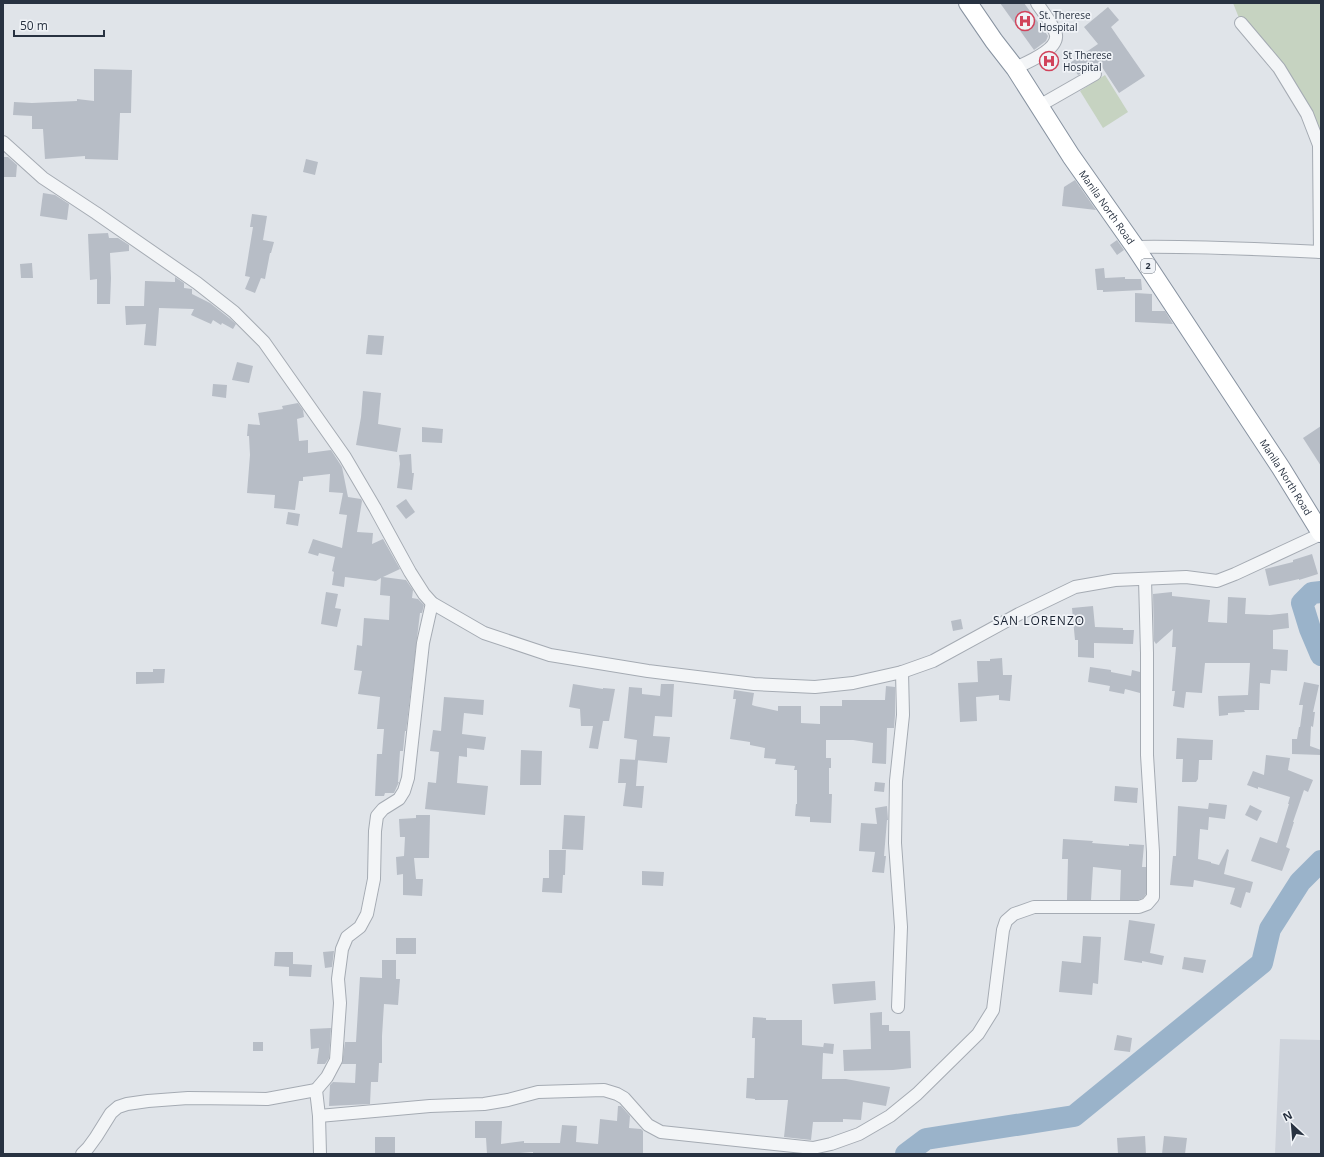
<svg xmlns="http://www.w3.org/2000/svg" width="1324" height="1157" viewBox="0 0 1324 1157" font-family="'Open Sans',sans-serif">
<rect width="100%" height="100%" fill="#e0e4e9"/>
<polygon fill="#ced3db" points="1280,1039 1321,1040 1321,1154 1275,1154"/>
<g fill="#c6d3c1">
<polygon points="1233,3 1321,3 1321,145 1307,114 1241,23"/>
<polygon points="1105,75 1128,112 1103,128 1080,91"/>
</g>
<g fill="none" stroke-linecap="round" stroke-linejoin="round">
<g stroke="#9ab3ca" stroke-width="22">
<polyline points="1321,592 1312,593 1302,603 1310,629 1321,655"/>
<polyline points="906,1154 926,1139 1074,1116 1262,963 1270,929 1300,882 1321,861"/>
</g>
</g>
<g fill="#b7bdc6">
<polygon points="1000,3 1024,3 1048,36 1046,41 1034,50"/>
<polygon points="1108,7 1119,20 1111,27 1145,76 1119,93 1102,67 1100,69 1095,67 1092,67 1078,75 1070,63 1098,44 1084,27"/>
<polygon points="94,69 132,70 131,113 120,113 118,160 85,159 85,156 45,159 43,129 32,129 32,116 13,115 14,102 32,103 77,101 77,99 94,101"/>
<polygon points="3,157 8,157 17,165 16,177 3,177"/>
<polygon points="306,159 318,162 315,175 303,172"/>
<polygon points="1075,180 1096,210 1062,206 1064,187"/>
<polygon points="43,193 55,195 69,204 67,220 40,216"/>
<polygon points="252,214 267,216 263,240 274,242 271,253 270,253 265,279 261,278 255,293 245,289 250,277 245,276 253,227 250,227"/>
<polygon points="108,233 109,238 118,238 129,245 129,251 110,253 111,278 110,304 97,304 97,279 90,280 88,234"/>
<polygon points="1117,240 1124,250 1117,255 1110,245"/>
<polygon points="32,263 33,278 21,278 20,264"/>
<polygon points="1104,268 1105,278 1125,277 1125,279 1141,279 1142,290 1103,292 1103,290 1097,290 1095,269"/>
<polygon points="175,277 184,283 184,288 192,289 192,294 210,303 229,318 236,324 233,329 222,323 221,325 213,320 211,324 191,315 194,309 159,308 156,346 144,345 146,324 126,325 125,306 144,306 145,281 175,282"/>
<polygon points="1135,293 1152,294 1152,311 1165,311 1173,324 1135,322"/>
<polygon points="368,335 384,336 382,355 366,354"/>
<polygon points="237,362 253,366 249,383 232,380"/>
<polygon points="213,384 227,385 226,398 212,396"/>
<polygon points="363,391 381,393 378,424 401,428 397,452 356,445 361,417"/>
<polygon points="298,403 303,410 304,417 297,419 299,441 308,440 308,453 331,450 342,467 348,497 361,499 362,501 357,532 373,533 372,544 383,539 400,569 383,577 406,580 413,590 412,598 418,599 424,605 422,613 420,613 406,731 405,731 403,751 400,751 398,782 399,782 394,793 385,793 384,796 375,796 377,754 382,754 384,729 377,729 380,697 358,694 362,671 354,670 357,645 362,646 364,618 389,620 390,596 380,595 381,578 376,581 345,577 344,587 332,585 334,572 332,571 335,557 319,553 318,556 308,553 313,539 342,548 347,515 339,514 343,493 329,492 330,474 303,477 303,481 299,481 295,510 274,508 275,495 247,493 250,455 249,436 247,436 248,424 260,425 258,413 283,409 282,406"/>
<polygon points="1321,426 1321,466 1303,438"/>
<polygon points="422,427 443,429 442,443 422,442"/>
<polygon points="411,454 412,473 414,473 412,490 397,488 400,464 399,455"/>
<polygon points="406,499 415,512 406,519 396,506"/>
<polygon points="288,512 300,514 298,526 286,524"/>
<polygon points="1312,554 1318,574 1299,580 1299,579 1269,586 1265,569 1293,562 1293,560"/>
<polygon points="326,592 338,594 335,608 341,609 337,627 321,624"/>
<polygon points="1172,592 1172,596 1210,600 1208,622 1227,623 1228,597 1246,598 1245,614 1270,615 1288,613 1289,628 1273,630 1273,649 1288,650 1287,671 1271,670 1270,684 1260,683 1259,710 1244,710 1245,712 1228,713 1228,715 1219,716 1218,696 1248,695 1250,663 1205,663 1202,693 1186,692 1184,708 1173,706 1175,691 1172,691 1176,647 1172,647 1173,629 1156,644 1154,641 1153,594"/>
<polygon points="1093,606 1095,627 1123,628 1123,630 1134,630 1133,644 1094,643 1094,658 1078,657 1078,640 1075,640 1072,608"/>
<polygon points="961,619 963,629 953,631 951,621"/>
<polygon points="1002,658 1003,675 1012,675 1010,701 999,700 999,695 976,697 977,721 960,722 958,683 978,682 977,661 990,661 990,659"/>
<polygon points="1090,667 1111,670 1111,672 1131,676 1132,670 1140,672 1140,693 1125,689 1124,694 1109,691 1110,686 1088,682"/>
<polygon points="153,669 165,669 164,683 136,684 136,672 153,672"/>
<polygon points="1304,682 1319,685 1313,712 1315,712 1313,727 1311,726 1310,746 1321,750 1321,755 1292,754 1292,739 1297,739 1299,727 1300,727 1303,705 1299,705"/>
<polygon points="573,684 603,689 603,688 615,689 609,721 603,721 598,749 589,748 593,726 581,726 580,709 569,707"/>
<polygon points="661,684 674,684 672,717 655,716 653,736 670,737 667,763 635,760 637,740 624,738 629,687 642,688 642,694 660,696"/>
<polygon points="886,686 895,687 895,715 894,728 887,728 886,764 872,763 873,743 853,740 826,740 826,758 831,758 831,768 829,768 829,794 832,794 831,823 810,822 810,817 795,816 796,804 797,804 797,770 794,770 795,766 775,764 776,759 764,758 765,748 750,745 750,742 730,739 736,699 733,699 734,690 754,693 752,705 755,706 778,711 778,706 801,706 801,723 820,724 820,706 842,706 842,700 885,700"/>
<polygon points="444,697 484,700 483,715 464,713 462,734 486,737 484,750 467,748 467,757 459,756 457,783 488,786 485,815 425,809 428,782 436,783 439,752 430,751 433,730 441,731"/>
<polygon points="1177,738 1213,740 1212,760 1199,760 1198,779 1196,782 1182,782 1183,759 1176,759"/>
<polygon points="521,750 542,751 541,785 520,785"/>
<polygon points="1266,755 1290,758 1288,770 1313,780 1308,792 1304,790 1293,822 1294,822 1286,847 1290,849 1282,871 1251,861 1260,837 1277,843 1289,804 1288,804 1290,797 1258,787 1258,789 1247,785 1253,771 1264,775"/>
<polygon points="620,759 638,760 636,786 644,786 642,808 623,806 626,783 618,783"/>
<polygon points="875,782 885,783 884,792 874,791"/>
<polygon points="1115,786 1138,788 1137,803 1114,801"/>
<polygon points="1209,803 1227,805 1225,819 1209,817 1208,830 1200,829 1198,859 1211,862 1211,863 1219,865 1227,849 1229,850 1224,874 1253,882 1250,893 1246,892 1241,908 1230,904 1235,888 1194,880 1193,887 1170,885 1173,856 1176,856 1178,806 1208,809"/>
<polygon points="1250,805 1262,811 1257,821 1245,815"/>
<polygon points="887,806 888,820 887,820 884,856 886,856 884,873 872,872 875,852 859,851 861,823 877,824 875,808"/>
<polygon points="416,815 430,815 429,858 414,858 416,879 423,879 422,896 403,895 403,874 397,875 396,857 404,856 405,837 400,837 399,819 416,818"/>
<polygon points="564,815 585,816 583,850 562,849"/>
<polygon points="1063,839 1093,841 1092,843 1129,846 1129,844 1144,845 1142,867 1146,867 1146,894 1143,898 1138,900 1120,900 1121,870 1093,867 1091,900 1067,900 1068,859 1062,859"/>
<polygon points="549,850 566,850 565,875 563,875 562,893 542,892 543,878 549,878"/>
<polygon points="642,871 664,872 663,886 642,885"/>
<polygon points="1129,920 1155,924 1150,953 1164,956 1162,965 1142,961 1142,963 1124,960"/>
<polygon points="1083,936 1101,937 1098,984 1093,983 1092,995 1059,992 1062,961 1081,963"/>
<rect x="396" y="938" width="20" height="16"/>
<polygon points="334,951 332,967 325,968 323,952"/>
<polygon points="275,952 293,952 293,964 312,965 311,977 289,976 289,967 274,966"/>
<polygon points="1184,957 1206,960 1203,973 1182,969"/>
<polygon points="382,960 396,960 396,979 400,979 398,1005 384,1004 382,1036 382,1063 379,1063 378,1082 371,1082 370,1104 329,1106 330,1085 333,1082 355,1083 356,1064 342,1064 345,1042 356,1042 360,977 382,978"/>
<polygon points="875,981 876,1000 834,1004 832,984"/>
<polygon points="882,1012 882,1025 889,1025 889,1031 910,1031 911,1068 893,1070 844,1071 843,1050 871,1049 870,1013"/>
<polygon points="753,1017 766,1018 766,1020 802,1020 802,1045 823,1047 823,1048 824,1043 834,1044 833,1054 823,1053 822,1079 846,1079 890,1087 886,1106 863,1102 861,1120 843,1119 843,1122 813,1122 811,1140 784,1137 788,1100 755,1100 755,1099 746,1098 747,1078 754,1078 755,1038 752,1038"/>
<polygon points="331,1028 329,1058 325,1064 317,1064 319,1048 311,1049 310,1029"/>
<polygon points="1117,1035 1132,1038 1130,1052 1114,1050"/>
<rect x="253" y="1042" width="10" height="9"/>
<polygon points="618,1106 621,1106 630,1116 629,1128 641,1129 643,1131 643,1154 533,1154 533,1152 507,1154 487,1154 486,1138 475,1138 475,1121 502,1121 501,1144 524,1141 524,1143 560,1143 562,1125 577,1126 576,1142 598,1144 600,1119 617,1121"/>
<polygon points="1145,1136 1146,1154 1118,1154 1117,1138"/>
<polygon points="1164,1136 1187,1138 1185,1154 1162,1154"/>
<rect x="375" y="1137" width="20" height="17"/>
</g>
<g fill="none" stroke-linecap="round" stroke-linejoin="round">
<defs>
<g id="minor">
<polyline points="1241,23 1279,68 1307,114 1319,145 1320,252"/>
<path d="M 1015,68 C 1026,63 1058,50 1056,35 C 1054,25 1042,11 1037,3"/>
<polyline points="1039,106 1095,74"/>
<polyline points="3,142 43,178 96,213 197,283 234,312 264,342 345,457 375,508 410,572 424,594 432,603 484,633 550,655 648,671 754,684 815,687 853,683 902,672 933,661 1019,614 1075,587 1115,580 1186,577 1217,581 1235,574 1321,534"/>
<path d="M 1135,247 C 1197,246 1259,249 1321,252"/>
<polyline points="898,1007 901,927 895,843 896,781 903,715 902,672"/>
<polyline points="319,1116 430,1106 484,1104 508,1100 538,1092 604,1090 617,1094 624,1098 648,1125 661,1132 813,1148 831,1144 859,1134 890,1116 917,1094 978,1034 993,1010 1003,930 1006,921 1014,914 1034,907 1139,907 1147,904 1153,897 1153,852 1147,755 1147,653 1145,579"/>
<polyline points="82,1154 88,1148 96,1137 111,1113 118,1107 127,1104 148,1101 188,1098 267,1099 316,1090"/>
<polyline points="320,1154 319,1116 316,1090 327,1077 336,1060 340,1003 338,979 342,949 347,937 360,927 367,914 374,879 375,831 377,816 383,809 399,799 404,791 408,778 423,643 432,603"/>
</g>
<g id="highway">
<path id="s1" d="M 968,3 L 994,41 L 1015,68 L 1071,156 L 1135,247 L 1281,468 L 1321,533"/>
</g>
</defs>
<use href="#minor" stroke="#a5abb3" stroke-width="14"/>
<use href="#highway" stroke="#8792a0" stroke-width="20"/>
<use href="#minor" stroke="#f3f5f7" stroke-width="12"/>
<use href="#highway" stroke="#fff" stroke-width="18"/>
</g>
<defs>
<symbol id="hospital-ring" viewBox="-11 -11 22 22"><circle r="9.5" fill="#f0f3f7" stroke="#d1435b" stroke-width="1.5"/><path d="M-5-5h3v3.5h4V-5h3V5h-3V1.5h-4V5h-3Z" fill="#d1435b"/></symbol>
</defs>
<g fill-rule="evenodd">
<use href="#hospital-ring" x="1014" y="10" width="22" height="22"/>
<use href="#hospital-ring" x="1038" y="50" width="22" height="22"/>
</g>
<g text-anchor="middle" stroke-width="3.5" stroke-linejoin="round" paint-order="stroke">
<rect fill="#f0f3f7" stroke="#646c78" stroke-width="1" x="1141" y="259" width="14" height="14" rx="3"/>
<g font-size="9" font-weight="bold" fill="#283241">
<text x="1148" y="269">2</text>
</g>
<g font-size="10" fill="#283241" stroke="#f0f3f7" text-anchor="start">
<text x="1039" y="19">St. Therese<tspan x="1039" dy="12">Hospital</tspan></text>
<text x="1063" y="59">St Therese<tspan x="1063" dy="12">Hospital</tspan></text>
</g>
<g font-size="10" fill="#283241" stroke="#f0f3f7">
<text dy="4" stroke="none"><textPath href="#s1" startOffset="247">Manila North Road</textPath></text>
<text dy="4" stroke="none"><textPath href="#s1" startOffset="571">Manila North Road</textPath></text>
</g>
<g font-size="12" letter-spacing="1" fill="#1a2332" stroke="#f0f3f7">
<text x="1039" y="625">SAN LORENZO</text>
</g>
</g>
<rect width="1324" height="1157" fill="none" stroke="#283241" stroke-width="8"/>
<g transform="translate(1292 1125) rotate(334)" stroke="#f0f3f7" stroke-width="3" paint-order="stroke">
<path d="M0-3L7 15L0 10L-7 15Z" fill="#283241"/>
<text y="-6" font-size="11" font-weight="bold" text-anchor="middle" fill="#283241">N</text>
</g>
<path d="M14 30v6h90v-6" fill="none" stroke="#283241" stroke-width="2"/>
<text x="20" y="30" font-size="12" fill="#283241" stroke="#f0f3f7" stroke-width="3" paint-order="stroke">50 m</text>
</svg>
